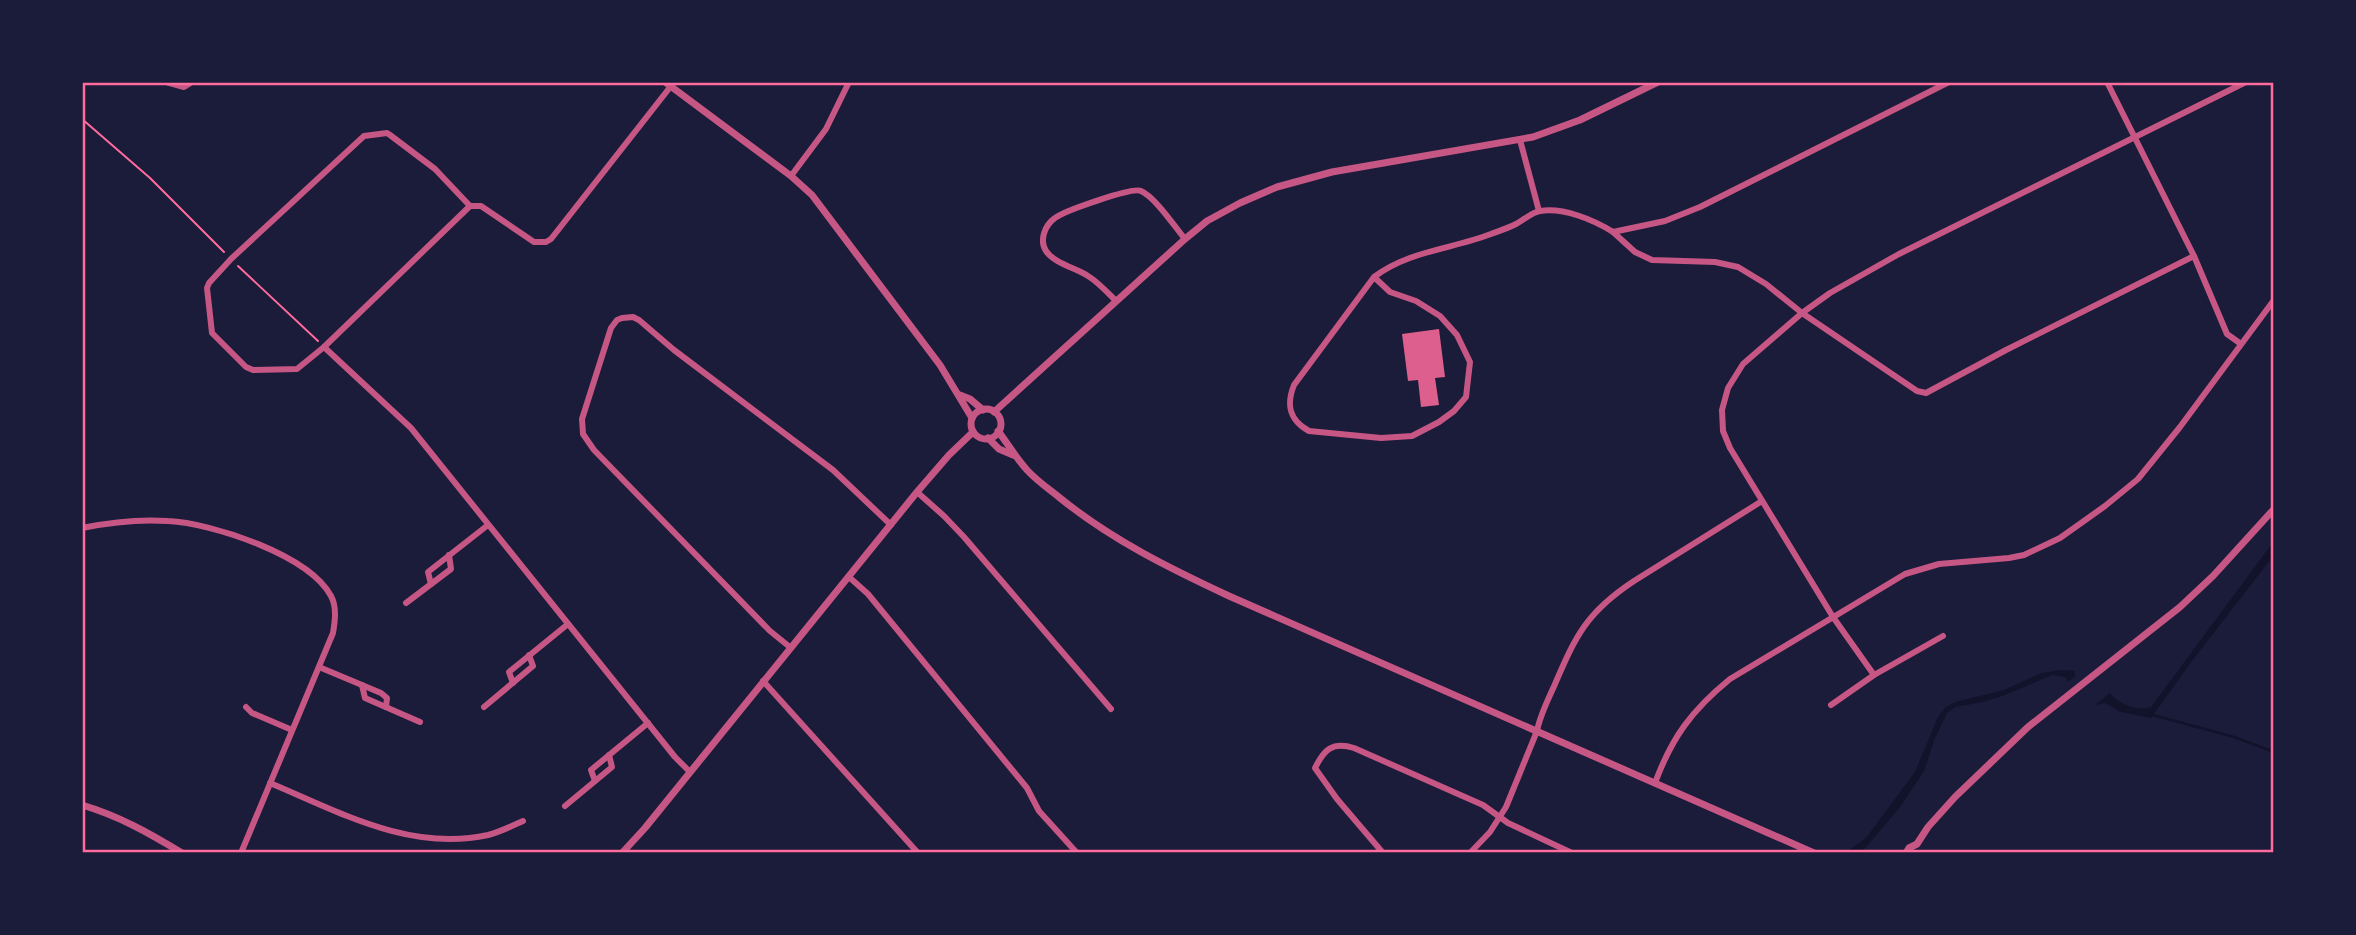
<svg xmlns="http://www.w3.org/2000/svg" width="2356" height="935" viewBox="0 0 2356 935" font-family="'Fira Sans Condensed',sans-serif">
<rect width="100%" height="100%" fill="#1b1b3a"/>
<g fill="#12122b">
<path d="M 2274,541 L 2274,555 L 2192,661 L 2151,718 L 2121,712 L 2105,703 L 2095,705 L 2110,693 C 2118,704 2139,712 2151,707 Z"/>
<polygon points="2061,670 2075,671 2075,676 2068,682 2065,677 2052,675 2005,695 1983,702 1955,707 1947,713 1935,738 1924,771 1900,807 1861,853 1848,851 1866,838 1915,772 1938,717 1945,708 1955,702 2004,690 2042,673"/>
</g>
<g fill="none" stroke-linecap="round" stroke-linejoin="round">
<polyline stroke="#12122b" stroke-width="2.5" points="2153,715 2234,737 2274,752"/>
</g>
<polygon fill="#dd5f8e" points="1439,329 1445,377 1435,378 1439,405 1421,407 1418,380 1408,381 1402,334"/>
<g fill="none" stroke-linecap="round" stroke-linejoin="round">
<g stroke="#ff6b9d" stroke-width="2">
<polyline points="82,119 150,178 224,252"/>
<polyline points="238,266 318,341"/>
</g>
<g stroke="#c65784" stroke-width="6">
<polyline points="166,82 184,87 192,82"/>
<polyline points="2107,82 2194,256 2227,334 2241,344"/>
<polyline points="1520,140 1539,211"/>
<polyline points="791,176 826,129 849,82"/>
<polyline points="470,206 435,169 390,135 387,133 364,136 231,259 209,283 207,288 212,333 246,367 253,370 297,369 324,347 470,206 481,206 534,242 546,242 551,239 671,86"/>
<polyline points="1613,232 1635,252 1652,260 1715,262 1738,267 1766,284 1802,313 1917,391 1926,393 2006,350 2194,256"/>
<path d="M 1374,277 L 1390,292 L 1416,301 L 1440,316 L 1457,335 L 1470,362 L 1466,397 L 1454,411 L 1439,422 L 1412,436 L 1381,438 L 1309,431 C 1289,420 1286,405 1294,385 L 1374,277 C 1408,251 1452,249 1491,234 C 1499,231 1508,228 1516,224 C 1524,220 1532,212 1540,211 C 1563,207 1594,220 1613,232 L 1665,221 L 1700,207 L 1949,82"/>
<path d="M 1116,301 C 1107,292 1098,282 1088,276 C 1076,268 1055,264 1046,251 C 1039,240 1045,225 1055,218 C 1064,211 1132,187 1141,191 C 1155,197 1175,227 1185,239"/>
<polyline points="324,347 411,428 675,757 690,772"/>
<polyline points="917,492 944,516 964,537 1111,709"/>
<path d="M 82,528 C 111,522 139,519 168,521 C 212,523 309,555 331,596 C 337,607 335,621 333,633 L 241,853"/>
<polyline points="849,577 868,594 1027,788 1039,811 1077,853"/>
<polyline points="431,584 428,572 488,525"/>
<polyline points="406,603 451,569 449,555"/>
<polyline points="791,648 770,631 594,450 583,434 582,419 611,328 617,320 622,318 633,317 639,320 674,350 833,470 891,525"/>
<polyline points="319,667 381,693 387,698 386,707"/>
<polyline points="1874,675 1943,636"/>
<polyline points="763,681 918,853"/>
<polyline points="513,683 509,672 568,624"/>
<polyline points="362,685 365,698 420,722"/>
<polyline points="1831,705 1874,675 1833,617 1730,448 1723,431 1722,410 1728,388 1743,364 1802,313 1830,293 1899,254 2246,82"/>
<polyline points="246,707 252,713 292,730"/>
<polyline points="484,707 533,666 529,655"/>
<polyline points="595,781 591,770 648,723"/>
<path d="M 270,783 C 339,812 410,852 488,835 C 500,832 512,826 523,821"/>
<path d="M 1655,783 C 1672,737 1692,710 1730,679 L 1905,574 L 1939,564 L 2009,558 L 2024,555 L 2060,538 L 2105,506 L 2138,479 L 2180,427 L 2274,300"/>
<polyline points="565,806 612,767 609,755"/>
<path d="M 1383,853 L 1337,799 L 1315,768 C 1324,750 1332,741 1354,748 L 1483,805 L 1508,823 L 1572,853"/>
<path d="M 1470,853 L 1490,832 L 1506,807 L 1537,731 C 1540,715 1548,700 1555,684 C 1576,635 1587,612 1634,581 L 1762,501"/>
</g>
<g stroke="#c65784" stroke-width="7">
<polyline points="665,82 791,176 812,195 940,365 972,418"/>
<polyline points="960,395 970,399 983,410"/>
<circle cx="986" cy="424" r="15"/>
<polyline points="994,412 1185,239 1207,221 1240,203 1277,187 1332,172 1533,137 1580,120 1658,82"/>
<path d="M 998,431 C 1008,444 1016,458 1027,470 C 1037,481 1049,489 1060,498 C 1112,540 1169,568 1229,596 L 1814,853"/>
<polyline points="988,438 999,449 1013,455"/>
<path d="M 82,805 C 119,816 149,833 182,853"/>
<polyline points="622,853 645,828 917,492 949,455 973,432"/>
<polyline points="1906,853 1909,848 1917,844 1928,827 1955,797 2028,727 2180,607 2213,576 2274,509"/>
</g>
</g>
<rect width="2356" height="935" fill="none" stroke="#1b1b3a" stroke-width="168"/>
<rect x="84" y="84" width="2188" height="767" fill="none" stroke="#ff6b9d" stroke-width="2.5"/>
</svg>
